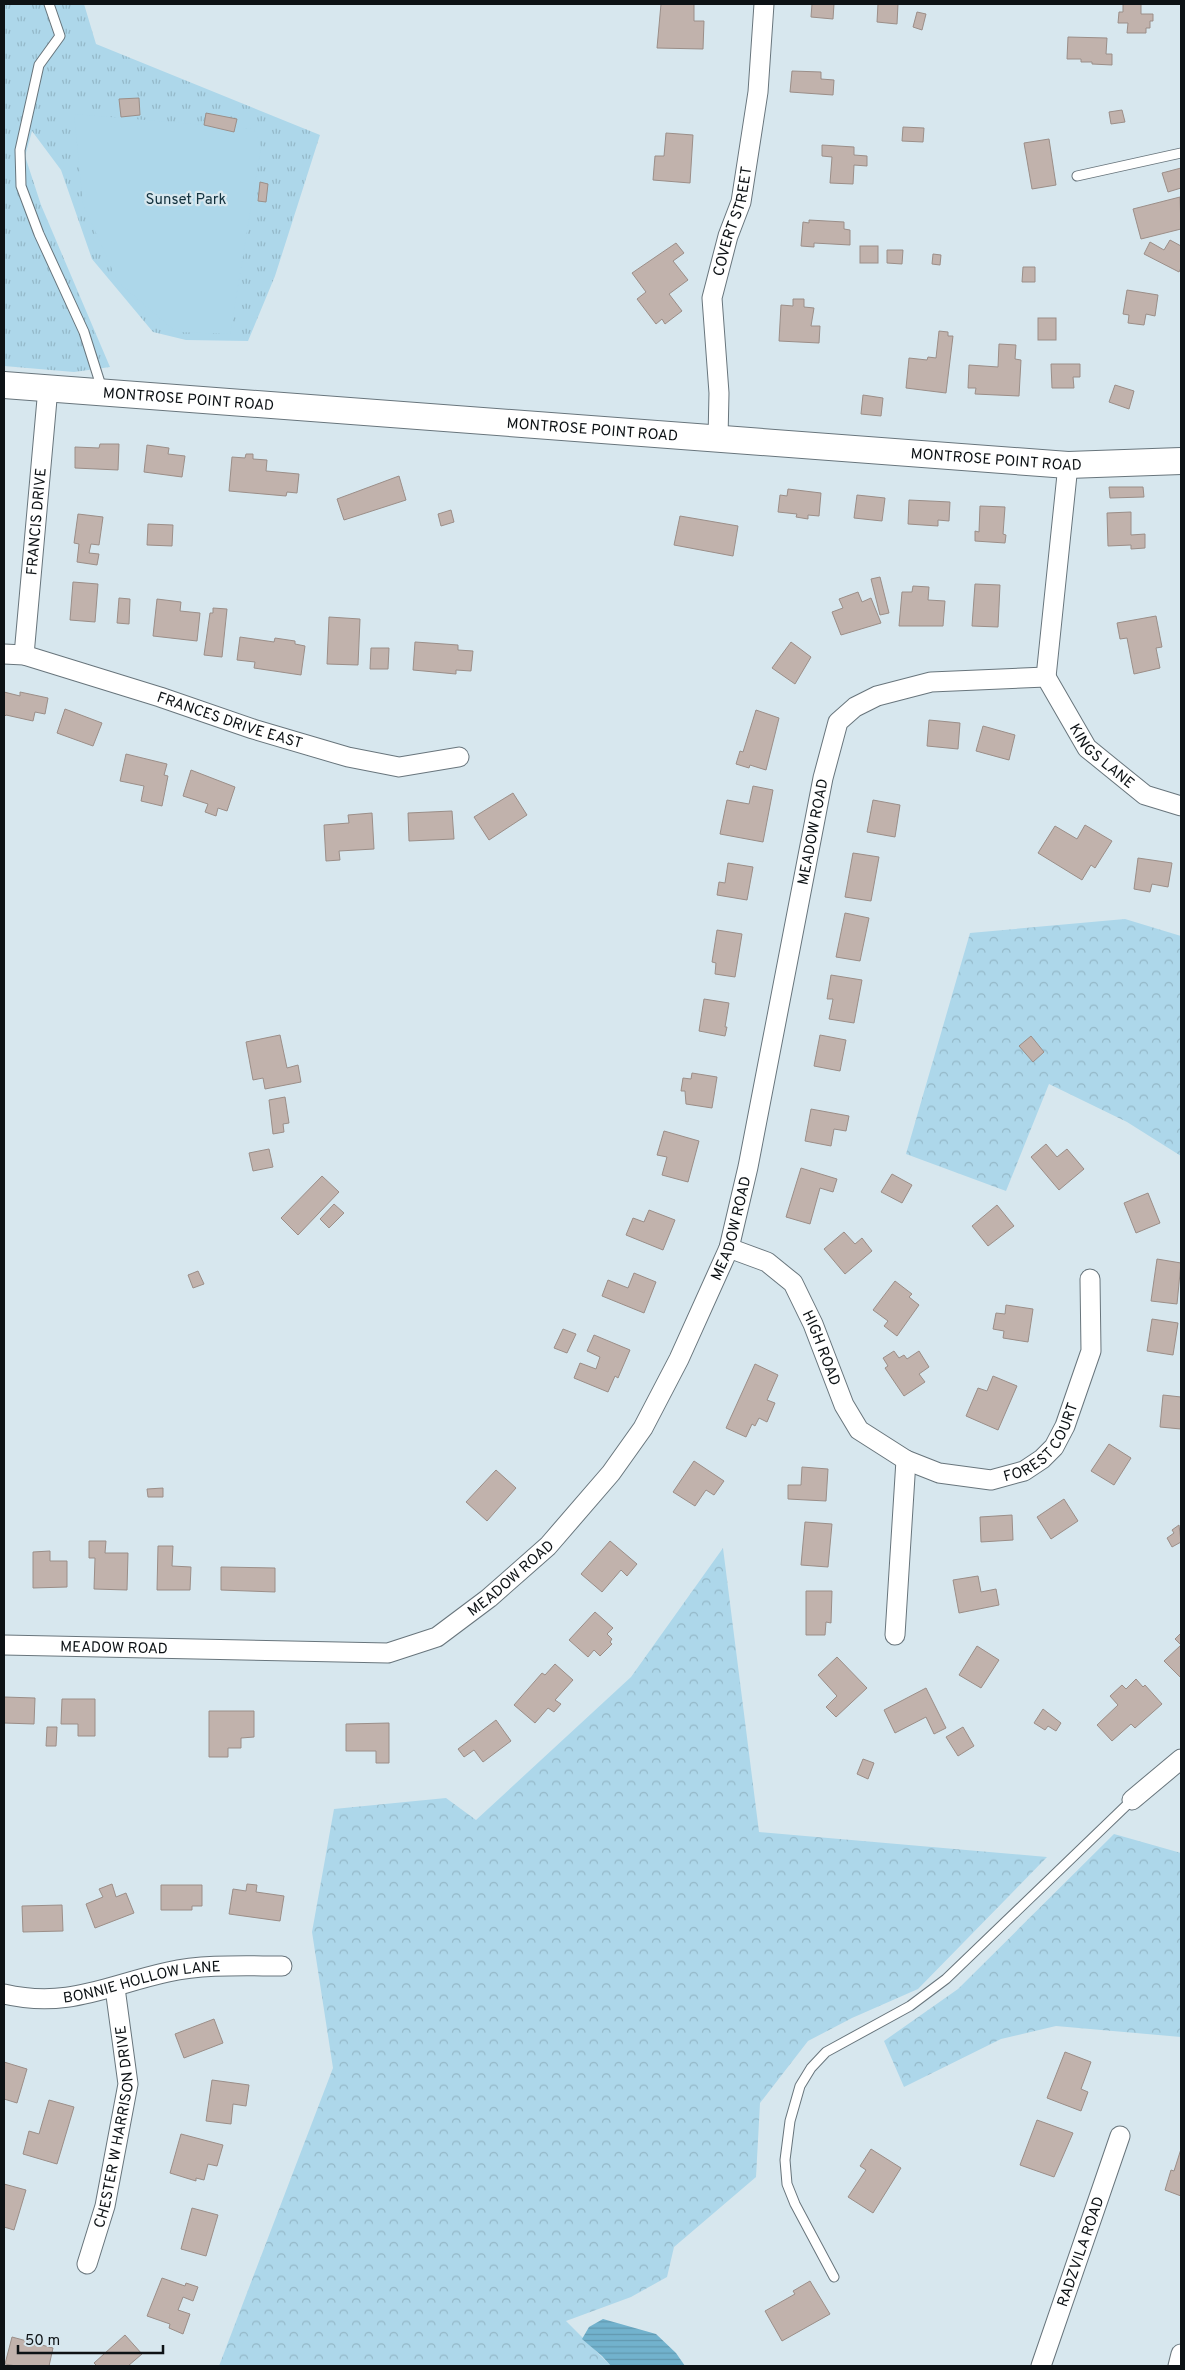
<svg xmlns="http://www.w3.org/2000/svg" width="1185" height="2370" viewBox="0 0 1185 2370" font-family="Overpass,sans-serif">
<defs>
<pattern id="grass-tufts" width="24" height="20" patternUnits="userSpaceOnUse" patternTransform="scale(1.25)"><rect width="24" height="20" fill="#add7ea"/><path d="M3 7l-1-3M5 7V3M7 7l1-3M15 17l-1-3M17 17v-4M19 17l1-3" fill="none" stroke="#94b8c8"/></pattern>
<pattern id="forest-crowns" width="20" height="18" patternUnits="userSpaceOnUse" patternTransform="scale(1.25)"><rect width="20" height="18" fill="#add7ea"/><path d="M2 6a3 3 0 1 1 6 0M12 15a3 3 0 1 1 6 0" fill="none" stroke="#94b8c8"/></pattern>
<pattern id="water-rules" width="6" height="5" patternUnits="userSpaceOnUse" patternTransform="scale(1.25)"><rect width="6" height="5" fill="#72b2cd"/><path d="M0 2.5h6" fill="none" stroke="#6298af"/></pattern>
</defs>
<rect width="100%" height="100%" fill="#d7e7ee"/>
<polygon fill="url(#grass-tufts)" points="4,4 84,4 96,44 320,135 275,276 248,341 186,340 153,332 92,259 61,170 32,131 25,156 41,205 110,367 74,372 4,366"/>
<g fill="url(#forest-crowns)">
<polygon points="1125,919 1181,936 1181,1156 1127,1122 1049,1084 1006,1191 906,1154 970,933"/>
<polygon points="723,1548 759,1832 1047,1857 918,1989 852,2018 808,2041 760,2103 756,2177 674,2247 667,2277 631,2297 566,2321 611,2366 219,2366 333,2068 312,1932 334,1809 446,1798 476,1820 631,1677"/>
<polygon points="1114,1834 1181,1853 1181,2037 1056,2026 1001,2039 904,2087 884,2041 958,1989"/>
</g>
<polygon fill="#add7ea" points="74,114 254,129 261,147 230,334 176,332 118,282 83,204"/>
<polygon fill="url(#water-rules)" points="603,2319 656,2334 676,2353 685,2366 611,2366 602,2356 582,2339 589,2327"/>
<g fill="#c1b2ac" stroke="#9b8e88">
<polygon points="661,4 694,4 694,21 704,21 703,49 657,48"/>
<polygon points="812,4 834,4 833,19 811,17"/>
<polygon points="878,4 898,4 897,24 877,22"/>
<polygon points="1123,4 1141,4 1141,14 1153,14 1153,21 1150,21 1150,28 1146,28 1146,33 1127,33 1128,23 1118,23 1119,12 1123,12"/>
<polygon points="917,12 926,14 922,30 913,27"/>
<polygon points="1068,37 1107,38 1106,54 1112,54 1112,65 1092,64 1092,62 1081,62 1081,59 1067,59"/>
<polygon points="792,71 821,72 821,79 834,80 833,95 790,92"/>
<polygon points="139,98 140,115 121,117 119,99"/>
<polygon points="1122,110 1125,122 1111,124 1109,112"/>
<polygon points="206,113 237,119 234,132 204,125"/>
<polygon points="903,127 924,128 923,142 902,141"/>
<polygon points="666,133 693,135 690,183 653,180 655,156 664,156"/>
<polygon points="1049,139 1056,185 1032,189 1024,143"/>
<polygon points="822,145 854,147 854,155 867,156 867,166 854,165 853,184 830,183 832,157 822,156"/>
<polygon points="1181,168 1181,188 1168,192 1162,173"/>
<polygon points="260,182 268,184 266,202 258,201"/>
<polygon points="1180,197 1181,229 1141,239 1133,209"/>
<polygon points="809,220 844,222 844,229 850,230 850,245 814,243 814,247 801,246 803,222 809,223"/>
<polygon points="1170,240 1181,246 1181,268 1179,272 1144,254 1150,242 1164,250"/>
<polygon points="676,243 684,253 673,261 688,280 669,294 682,311 665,324 662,319 656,324 637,299 646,292 632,273"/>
<rect x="860" y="246" width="18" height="17"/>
<polygon points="887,250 903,250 902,264 887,263"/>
<polygon points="933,254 941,255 940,265 932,264"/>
<polygon points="1023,267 1035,267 1035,282 1022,282"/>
<polygon points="1127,290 1158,295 1155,316 1146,314 1144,325 1128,323 1129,315 1123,314"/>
<polygon points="793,299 804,299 804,307 814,308 811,326 820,326 819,343 779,341 781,305 793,306"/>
<rect x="1038" y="318" width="18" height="22"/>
<polygon points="939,331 948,332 948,336 953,336 946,393 906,388 909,358 927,360 928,357 936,358"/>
<polygon points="999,344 1016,345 1015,359 1021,360 1019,396 975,394 976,388 968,388 969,365 998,367"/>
<polygon points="1051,364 1080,364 1080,377 1073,377 1074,388 1052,388"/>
<polygon points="1115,385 1134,391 1129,409 1109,402"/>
<polygon points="863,395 883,398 881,416 861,414"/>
<polygon points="100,444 119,444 118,470 75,468 75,447 99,448"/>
<polygon points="147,445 169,448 168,454 185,456 182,477 144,472"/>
<polygon points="246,454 253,454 253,459 267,460 266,471 299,474 297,493 287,492 286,496 229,491 232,457 245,458"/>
<polygon points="399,476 406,500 344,520 337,499"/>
<polygon points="1109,487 1143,487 1144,497 1110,498"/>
<polygon points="788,489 821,493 819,516 808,515 808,519 796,517 797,514 778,512 780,495 787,496"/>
<polygon points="857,495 885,498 882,521 854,518"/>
<polygon points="909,500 950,502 949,521 938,520 938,526 908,524"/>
<polygon points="980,506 1005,507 1003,534 1006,535 1005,543 975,541 975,531 979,532"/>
<polygon points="451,510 454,522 441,526 438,514"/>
<polygon points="1131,512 1131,535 1145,534 1145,548 1131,549 1131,545 1108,546 1107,513"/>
<polygon points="78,514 103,517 99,545 91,544 89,553 99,554 97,565 77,562 79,544 74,543"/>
<polygon points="680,516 738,526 733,556 674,545"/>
<polygon points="148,524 173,525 172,546 147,545"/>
<polygon points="880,577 889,613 880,615 871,579"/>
<polygon points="73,582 98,584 95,622 70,620"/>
<polygon points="975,584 1000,585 998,627 972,626"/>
<polygon points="913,586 929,587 928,600 945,601 943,626 899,626 902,592 912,592"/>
<polygon points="858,592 862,602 871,598 881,623 841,635 832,612 843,608 839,599"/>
<polygon points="119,598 130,599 129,624 117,623"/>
<polygon points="157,599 181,602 180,611 200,613 197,641 153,636"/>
<polygon points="213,608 227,609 222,657 204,655 210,613 213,613"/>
<polygon points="1156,616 1162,647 1156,648 1160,668 1134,674 1127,638 1120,639 1117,623"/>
<polygon points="329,617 360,619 358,665 327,664"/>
<polygon points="240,637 274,642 275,638 295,641 295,644 305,646 301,675 254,668 255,662 237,660"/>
<polygon points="415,642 458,645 458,650 473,651 471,671 456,670 456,674 413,670"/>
<polygon points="791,642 811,657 795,684 772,668"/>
<polygon points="371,648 389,648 388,669 370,669"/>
<polygon points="4,692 20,696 20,692 48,698 45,714 35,712 33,721 6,715 4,717"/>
<polygon points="65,709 102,723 93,746 57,733"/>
<polygon points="756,710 779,718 766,770 750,765 749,768 736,764 740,751 743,752"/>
<polygon points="929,720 960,723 958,749 927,746"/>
<polygon points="983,726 1015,735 1009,760 976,751"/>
<polygon points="126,754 167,764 164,775 168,776 162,806 141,801 144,786 120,781"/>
<polygon points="191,770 235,787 227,811 218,808 216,816 205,812 208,804 183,796"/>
<polygon points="753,786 773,790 763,842 720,834 727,800 749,804"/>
<polygon points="513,793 527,815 489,840 474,817"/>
<polygon points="873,800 900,805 895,837 867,832"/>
<polygon points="452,811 454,839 409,841 408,813"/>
<polygon points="372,813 374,849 339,851 340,860 326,861 324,825 349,823 348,815"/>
<polygon points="1085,825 1112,841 1095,868 1091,865 1082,880 1038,853 1055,826 1077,839"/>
<polygon points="853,853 879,857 871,901 845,897"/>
<polygon points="1138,858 1172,863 1168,887 1152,884 1150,892 1134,889"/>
<polygon points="728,863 753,867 747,900 717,895 719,882 725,883"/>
<polygon points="845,913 869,918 860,961 836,957"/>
<polygon points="717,930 742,934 735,977 715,974 716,963 712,962"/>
<polygon points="831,975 862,980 854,1023 829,1019 833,999 827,999"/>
<polygon points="704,999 729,1003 725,1027 727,1027 725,1036 699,1031"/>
<polygon points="280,1035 287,1068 298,1065 301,1082 265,1089 263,1078 253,1080 246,1042"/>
<polygon points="820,1035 846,1040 840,1071 814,1066"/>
<polygon points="1031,1036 1044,1052 1033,1062 1019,1046"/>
<polygon points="692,1073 717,1077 712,1108 686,1104 685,1091 681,1091 683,1078 691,1079"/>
<polygon points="285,1097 289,1123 283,1124 284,1132 273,1134 269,1100"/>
<polygon points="811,1109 849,1116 846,1131 834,1129 831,1146 805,1141"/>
<polygon points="664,1131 699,1141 688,1182 662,1175 667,1157 657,1155"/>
<polygon points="1046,1144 1057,1157 1067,1149 1084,1169 1059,1190 1031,1157"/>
<polygon points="269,1149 273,1167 253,1171 249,1153"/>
<polygon points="801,1168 837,1179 833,1192 820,1188 810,1224 786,1217"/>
<polygon points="892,1174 912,1185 902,1203 881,1192"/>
<polygon points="322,1176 339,1192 298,1235 281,1218"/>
<polygon points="1148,1193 1160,1223 1136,1233 1124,1203"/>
<polygon points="334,1204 344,1213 329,1228 320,1219"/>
<polygon points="997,1205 1014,1226 988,1246 972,1226"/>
<polygon points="649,1210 675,1220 663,1250 626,1235 633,1218 644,1222"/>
<polygon points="844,1232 855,1244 862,1238 872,1251 845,1274 824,1249"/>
<polygon points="1157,1259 1181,1263 1177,1304 1151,1301"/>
<polygon points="198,1271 204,1284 193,1288 188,1275"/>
<polygon points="634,1273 656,1282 644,1313 602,1296 608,1280 628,1288"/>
<polygon points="895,1281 912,1294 909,1297 919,1305 897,1336 884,1326 888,1321 873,1310"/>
<polygon points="1006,1305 1033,1309 1028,1342 1003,1338 1004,1331 993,1329 996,1313 1005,1314"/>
<polygon points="1152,1319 1178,1323 1173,1355 1147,1351"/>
<polygon points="563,1329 576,1334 567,1353 554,1348"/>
<polygon points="594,1335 630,1350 618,1378 615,1376 608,1392 574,1378 580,1363 596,1369 600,1357 587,1351"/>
<polygon points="894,1351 899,1358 904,1355 907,1359 919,1351 929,1367 919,1374 925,1382 904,1396 885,1368 888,1366 883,1358"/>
<polygon points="755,1364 778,1375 767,1400 775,1403 767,1422 759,1418 755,1426 752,1424 746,1437 726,1428"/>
<polygon points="993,1376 1017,1386 998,1430 966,1416 978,1388 987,1391"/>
<polygon points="1163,1395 1181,1397 1181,1429 1160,1427"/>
<polygon points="1109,1444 1131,1458 1114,1485 1091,1471"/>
<polygon points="694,1461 724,1481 714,1495 706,1490 695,1506 673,1492"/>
<polygon points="802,1467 828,1469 826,1501 788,1499 788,1485 801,1485"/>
<polygon points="496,1470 516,1488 487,1521 466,1502"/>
<polygon points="163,1488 163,1497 148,1497 147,1489"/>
<polygon points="1064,1499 1078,1521 1051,1539 1037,1517"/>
<polygon points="1012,1515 1013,1540 981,1542 980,1517"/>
<polygon points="805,1522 832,1524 828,1567 801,1565"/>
<polygon points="1179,1525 1181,1542 1172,1547 1167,1538 1174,1533 1172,1530"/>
<polygon points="89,1541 106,1541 105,1553 128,1553 127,1590 94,1589 95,1558 89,1558"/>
<polygon points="610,1541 637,1564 627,1576 621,1570 602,1592 581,1574"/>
<polygon points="158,1546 173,1546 172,1566 191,1567 190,1590 157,1590"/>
<polygon points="50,1551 50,1561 67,1561 67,1587 33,1588 33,1552"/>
<polygon points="221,1567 275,1568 275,1592 221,1590"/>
<polygon points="978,1576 981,1592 996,1589 999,1605 959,1613 953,1580"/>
<polygon points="806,1591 832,1591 831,1623 826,1622 825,1635 806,1635"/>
<polygon points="595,1612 613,1628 607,1634 612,1639 610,1642 612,1644 600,1656 594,1650 588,1657 569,1640"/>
<polygon points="1181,1633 1181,1678 1164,1661 1181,1645 1175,1639"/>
<polygon points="977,1646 999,1660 981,1688 959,1675"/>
<polygon points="837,1657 867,1688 836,1717 826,1707 837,1696 818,1675"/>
<polygon points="555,1664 573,1680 555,1700 561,1704 554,1712 548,1708 535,1723 514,1705 542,1673 545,1675"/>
<polygon points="1136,1679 1143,1687 1145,1685 1162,1704 1135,1728 1131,1724 1112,1741 1097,1725 1118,1705 1110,1696 1122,1685 1126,1689"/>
<polygon points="926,1688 946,1728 934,1734 926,1717 895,1733 884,1710"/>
<polygon points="4,1697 35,1698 34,1724 4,1723"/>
<polygon points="62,1699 95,1699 95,1736 78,1736 78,1724 61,1724"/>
<polygon points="1043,1709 1061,1723 1056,1731 1048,1726 1045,1730 1034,1723"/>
<polygon points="209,1711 254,1711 254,1737 241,1738 241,1748 228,1748 228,1757 209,1757"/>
<polygon points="496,1720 511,1741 483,1762 474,1750 464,1757 458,1749"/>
<polygon points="389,1723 389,1763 376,1763 376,1751 346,1751 346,1724"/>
<polygon points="47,1727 57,1727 56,1746 46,1746"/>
<polygon points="963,1727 974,1746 958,1756 946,1737"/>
<polygon points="863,1759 874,1763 868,1779 857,1774"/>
<polygon points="112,1884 116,1897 126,1893 134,1913 95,1928 86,1904 103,1897 99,1889"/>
<polygon points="247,1884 257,1885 256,1892 284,1896 280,1921 229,1914 233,1889 246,1891"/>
<polygon points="161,1885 202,1885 202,1906 192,1906 192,1910 161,1910"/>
<polygon points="62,1905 63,1931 23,1932 22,1906"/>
<polygon points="214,2019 223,2043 184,2058 175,2034"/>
<polygon points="1065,2052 1091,2062 1081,2089 1088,2092 1081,2111 1047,2098"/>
<polygon points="4,2062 27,2069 17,2103 4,2099"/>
<polygon points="212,2080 249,2085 246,2106 233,2104 231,2124 206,2121"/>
<polygon points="49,2100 74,2107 57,2164 23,2154 29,2131 39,2134"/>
<polygon points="1037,2120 1073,2133 1054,2177 1020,2165"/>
<polygon points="181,2134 223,2145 217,2166 208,2164 204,2180 196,2178 196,2181 170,2173"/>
<polygon points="871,2149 901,2168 873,2213 848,2197 866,2170 860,2166"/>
<polygon points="1181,2149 1181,2196 1165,2190 1171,2170 1174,2171"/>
<polygon points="4,2184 26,2190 14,2230 4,2227"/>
<polygon points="192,2208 218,2215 206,2256 181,2249"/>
<polygon points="162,2278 185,2286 186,2283 198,2287 193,2301 183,2297 178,2310 190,2314 183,2334 169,2328 170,2324 147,2316"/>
<polygon points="810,2281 830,2314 782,2341 765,2311 795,2294 793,2291"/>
<polygon points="125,2335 142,2354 128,2366 97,2366 94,2363"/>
<polygon points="12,2337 53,2348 49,2366 16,2366 5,2364"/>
</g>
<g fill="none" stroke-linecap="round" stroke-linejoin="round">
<defs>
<g id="lane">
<polyline points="49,4 60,36 39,65 20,150 21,186 39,234 84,332 102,389"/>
<polyline points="1077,176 1181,153"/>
<polyline points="834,2277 795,2204 787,2184 785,2160 790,2121 800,2086 811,2068 826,2052 910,2006 946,1979 1132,1800"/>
</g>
<g id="street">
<path id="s1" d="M 718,438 L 719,393 L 712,298 L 728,236 L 741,202 L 758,92 L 764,4"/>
<path id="s2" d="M 4,654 L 24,655 L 160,697 L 253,729 L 348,757 L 399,767 L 459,757"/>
<path id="s3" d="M 24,655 L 48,388"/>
<polyline points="1046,677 1068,465"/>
<path id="s4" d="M 1046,677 L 1087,748 L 1145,795 L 1181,806"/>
<path id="s5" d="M 729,1248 L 767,1262 L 793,1283 L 813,1324 L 844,1405 L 859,1430 L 906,1460 L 939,1473 L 991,1480 L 1024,1471 L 1042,1459 L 1054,1447 L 1065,1426 L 1091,1351 L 1090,1279"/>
<polyline points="895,1635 906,1460"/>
<path id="s6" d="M 4,1645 L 388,1653 L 437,1637 L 489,1598 L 548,1546 L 611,1473 L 643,1428 L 679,1359 L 729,1248 L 748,1167 L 823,778 L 838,722 L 855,707 L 877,696 L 931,682 L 1046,677"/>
<polyline points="1132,1800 1181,1759"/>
<path id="s7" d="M 4,1994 C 68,2009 108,1985 168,1972 C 204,1964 244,1966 282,1966"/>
<path id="s8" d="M 87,2264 L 105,2206 L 128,2084 L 115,1988"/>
<path id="s9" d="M 1041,2366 L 1120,2136"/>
<polyline points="1178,2366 1181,2354"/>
</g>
<g id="secondary">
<path id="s10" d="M 4,385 L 1068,465 L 1181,461"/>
</g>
</defs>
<use href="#lane" stroke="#68757c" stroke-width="11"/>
<use href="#street" stroke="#68757c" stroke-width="21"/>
<use href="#secondary" stroke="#68757c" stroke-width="28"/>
<use href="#lane" stroke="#fff" stroke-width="9"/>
<use href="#street" stroke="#fff" stroke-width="19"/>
<use href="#secondary" stroke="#fff" stroke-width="26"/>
</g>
<g text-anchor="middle" stroke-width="4.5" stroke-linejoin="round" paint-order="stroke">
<g font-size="15" fill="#12313e" stroke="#d7e7ee">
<text x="186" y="204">Sunset Park</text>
</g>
<g font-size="15" fill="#0d1215" stroke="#d7e7ee">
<text dy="5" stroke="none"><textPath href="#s1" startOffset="220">COVERT STREET</textPath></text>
<text dy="5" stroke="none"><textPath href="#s10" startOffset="185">MONTROSE POINT ROAD</textPath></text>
<text dy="5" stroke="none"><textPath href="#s10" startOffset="590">MONTROSE POINT ROAD</textPath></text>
<text dy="5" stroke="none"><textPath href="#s10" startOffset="995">MONTROSE POINT ROAD</textPath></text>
<text dy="5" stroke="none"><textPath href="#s3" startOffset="134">FRANCIS DRIVE</textPath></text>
<text dy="5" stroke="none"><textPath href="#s2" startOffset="236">FRANCES DRIVE EAST</textPath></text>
<text dy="5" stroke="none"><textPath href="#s4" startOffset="98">KINGS LANE</textPath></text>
<text dy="5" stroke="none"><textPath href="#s6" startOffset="1355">MEADOW ROAD</textPath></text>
<text dy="5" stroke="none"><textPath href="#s6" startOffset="950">MEADOW ROAD</textPath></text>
<text dy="5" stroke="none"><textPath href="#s5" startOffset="145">HIGH ROAD</textPath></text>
<text dy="5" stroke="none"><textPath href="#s5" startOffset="446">FOREST COURT</textPath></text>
<text dy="5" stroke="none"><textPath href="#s6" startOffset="530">MEADOW ROAD</textPath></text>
<text dy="5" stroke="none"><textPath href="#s6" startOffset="110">MEADOW ROAD</textPath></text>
<text dy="5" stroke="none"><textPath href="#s7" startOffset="140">BONNIE HOLLOW LANE</textPath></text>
<text dy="5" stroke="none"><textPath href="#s8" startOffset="141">CHESTER W HARRISON DRIVE</textPath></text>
<text dy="5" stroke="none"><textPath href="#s9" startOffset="121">RADZVILA ROAD</textPath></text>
</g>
</g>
<rect width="1185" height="2370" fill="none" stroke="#0d1215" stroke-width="10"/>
<path d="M18 2345v8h145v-8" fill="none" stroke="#0d1215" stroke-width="2.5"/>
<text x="25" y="2345" font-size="15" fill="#0d1215" stroke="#d7e7ee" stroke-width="4" paint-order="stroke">50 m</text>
</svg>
